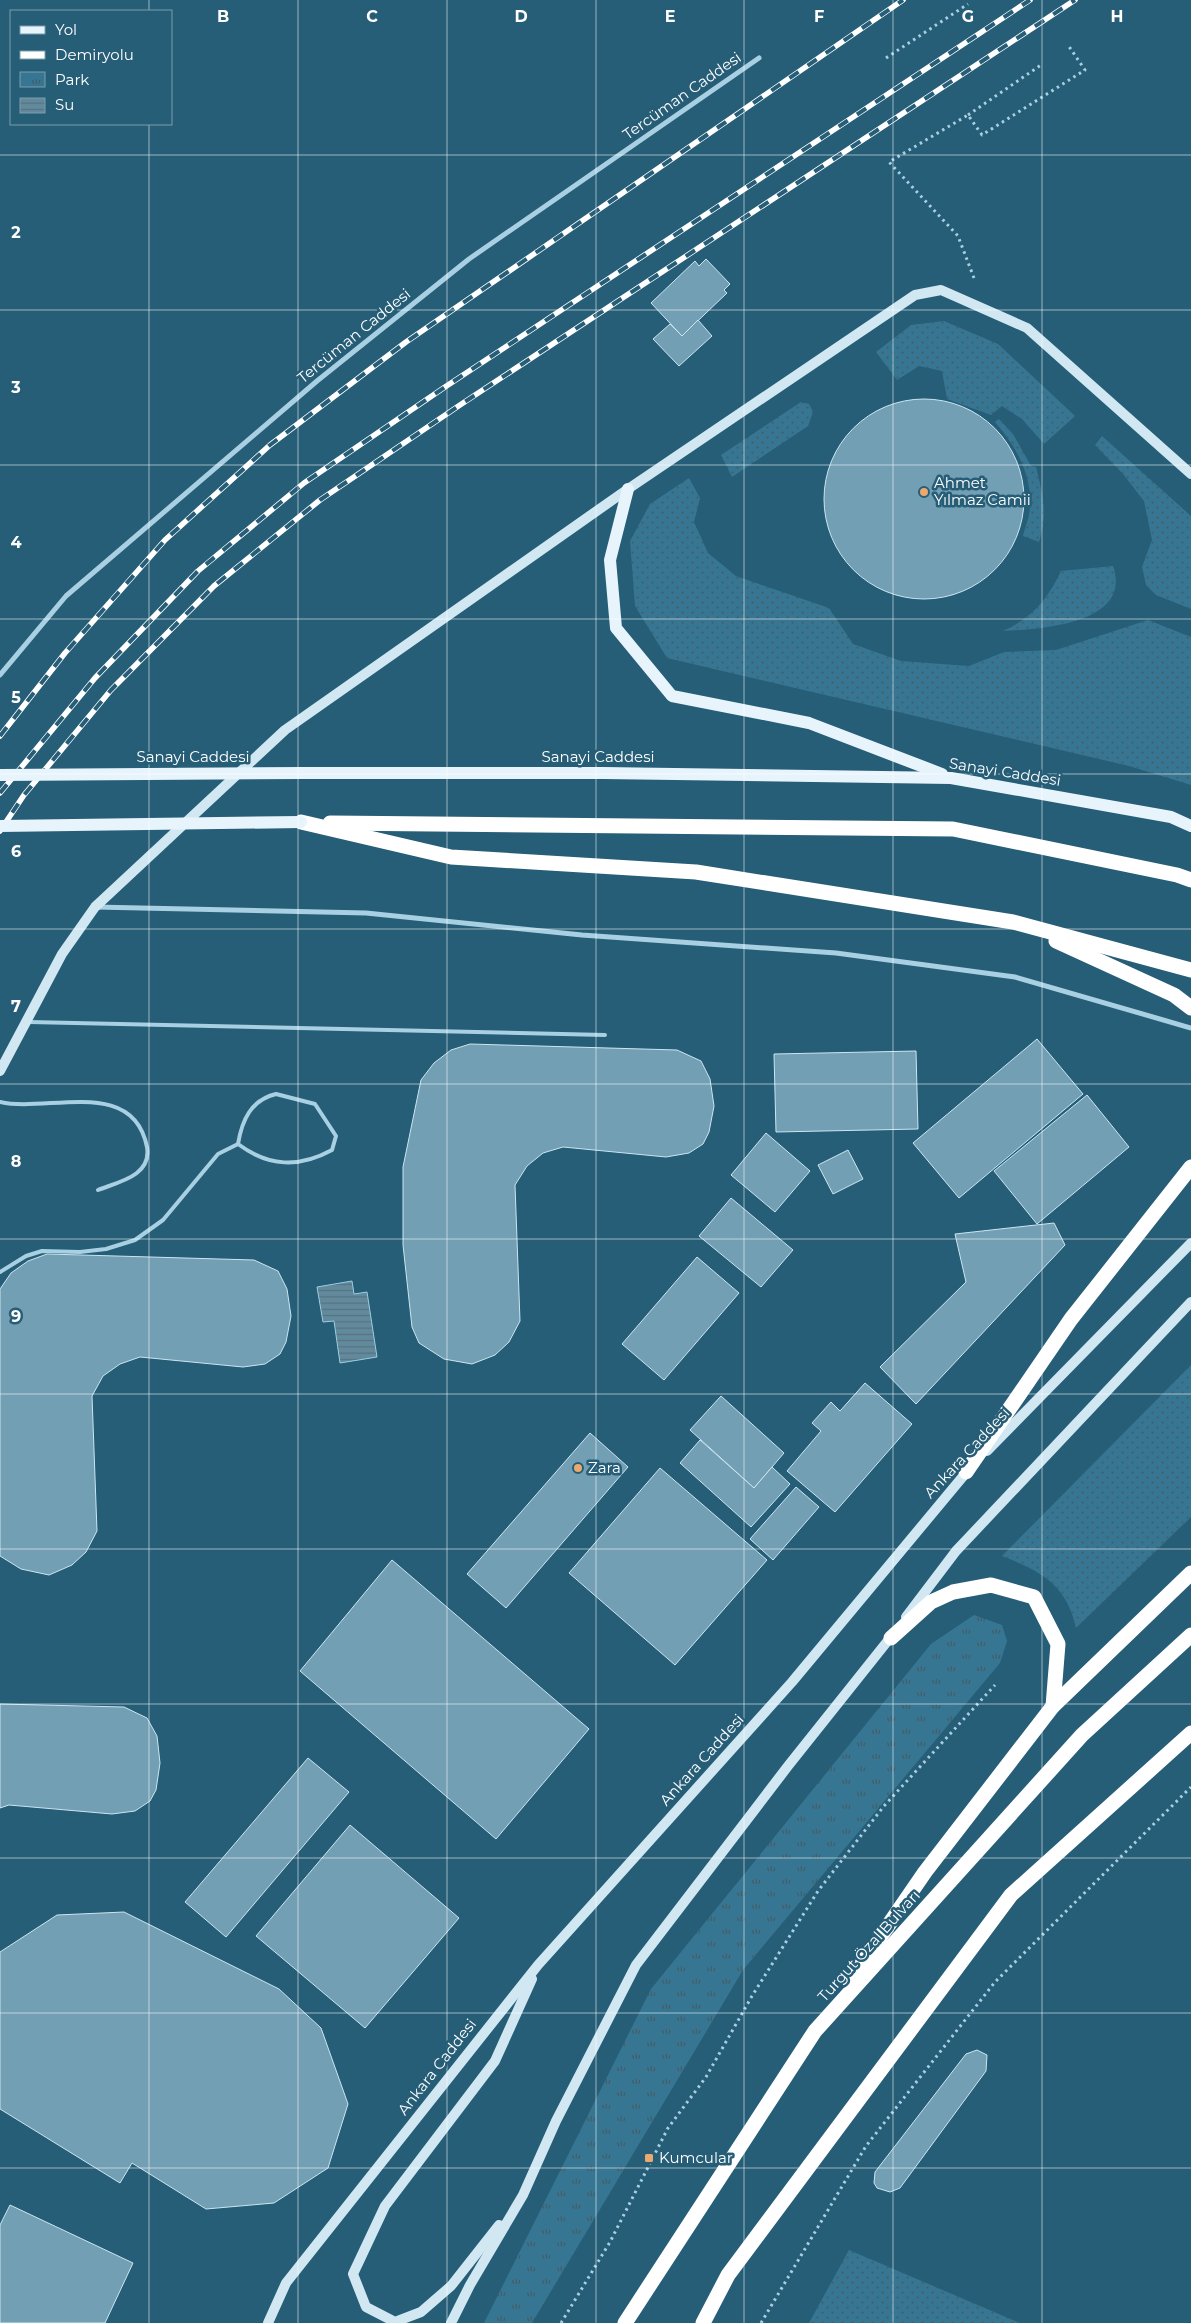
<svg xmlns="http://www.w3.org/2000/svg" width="1191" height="2323" viewBox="0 0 1191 2323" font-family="Montserrat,sans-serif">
<defs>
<pattern id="grass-dots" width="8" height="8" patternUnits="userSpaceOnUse" patternTransform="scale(1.25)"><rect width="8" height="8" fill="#377692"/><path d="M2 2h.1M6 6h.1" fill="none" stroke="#445d68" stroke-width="1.8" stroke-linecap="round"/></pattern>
<pattern id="park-tufts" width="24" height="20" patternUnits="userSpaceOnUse" patternTransform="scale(1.25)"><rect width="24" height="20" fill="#377692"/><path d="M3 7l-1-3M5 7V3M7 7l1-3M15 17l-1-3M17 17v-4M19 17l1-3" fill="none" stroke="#445d68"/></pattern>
<pattern id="water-rules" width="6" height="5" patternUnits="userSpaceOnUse" patternTransform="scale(1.25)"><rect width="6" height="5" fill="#628a9d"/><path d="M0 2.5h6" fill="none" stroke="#59717d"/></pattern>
</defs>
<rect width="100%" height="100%" fill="#265d77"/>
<g fill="url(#grass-dots)">
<polygon points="944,321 998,344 1075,416 1044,444 1022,419 1002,406 991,415 947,399 942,371 919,366 897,380 876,352 911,325"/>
<polygon points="801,402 809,404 813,412 808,426 732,477 721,455"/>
<path d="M 999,419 L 1013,434 L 1031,466 L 1036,467 C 1043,496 1048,513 1039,542 L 1023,536 C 1025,527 1030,516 1030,506 C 1032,474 1015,445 995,422 Z"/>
<polygon points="1102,436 1191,516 1191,609 1156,595 1146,585 1142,567 1152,540 1144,501 1123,474 1095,445"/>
<polygon points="689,478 700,498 694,522 708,553 736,576 829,608 853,644 901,661 969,666 1004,652 1056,650 1148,620 1191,637 1191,785 1129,766 667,658 635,606 630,541 650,504"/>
<path d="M 1113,566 C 1133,624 1040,629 1003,631 C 1033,617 1047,600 1061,571 Z"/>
<path d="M 1191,1365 L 1191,1517 L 1076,1628 C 1067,1585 1041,1571 1002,1556 Z"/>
<polygon points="849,2250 1020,2323 809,2323"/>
</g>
<polygon fill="url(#park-tufts)" points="974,1615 1002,1625 1007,1641 1000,1663 743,1970 532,2323 484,2323 651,1989 931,1644"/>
<polygon fill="url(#water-rules)" stroke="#9dcee3" points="352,1281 354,1294 367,1292 377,1357 340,1363 334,1321 323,1322 317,1287"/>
<g fill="#739fb4" stroke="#cae6f2">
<polygon points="706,259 730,284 724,290 727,293 682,336 651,303 695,261 699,266"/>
<polygon points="698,320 712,336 679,366 653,339 670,324 682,336"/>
<circle cx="924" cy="499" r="100"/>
<polygon points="1037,1039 1083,1094 959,1198 913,1143"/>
<polygon points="470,1044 677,1050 701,1061 710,1079 714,1106 709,1132 703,1144 689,1153 666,1157 563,1147 543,1153 527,1166 515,1185 520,1321 509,1342 495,1355 472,1364 444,1359 419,1343 412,1327 403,1245 403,1167 421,1080 434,1063 451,1050"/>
<polygon points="916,1051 918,1129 776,1132 774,1054"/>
<polygon points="1087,1095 1129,1147 1037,1224 994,1171"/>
<polygon points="766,1133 810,1171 775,1212 731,1175"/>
<polygon points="848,1150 863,1179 833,1194 818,1165"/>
<polygon points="731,1198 793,1250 761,1287 699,1236"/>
<polygon points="1054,1223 1065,1245 916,1404 880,1367 966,1282 955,1234"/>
<polygon points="47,1254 254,1260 278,1271 287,1289 291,1316 286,1342 280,1354 265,1364 243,1367 140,1357 120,1364 103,1376 92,1396 97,1531 86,1552 72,1565 49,1575 21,1569 0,1556 0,1289 11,1273 28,1261"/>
<polygon points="697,1257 739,1293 664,1380 622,1344"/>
<polygon points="865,1383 912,1424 835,1512 787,1471 821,1431 812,1423 831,1402 840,1411"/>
<polygon points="721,1396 784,1453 754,1488 690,1430"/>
<polygon points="590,1433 628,1467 506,1608 467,1574"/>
<polygon points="700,1440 754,1488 772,1467 790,1484 751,1527 680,1463"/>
<polygon points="660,1468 767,1560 675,1665 569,1573"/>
<polygon points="796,1487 819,1507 773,1560 750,1539"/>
<polygon points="392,1560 589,1729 496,1839 300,1671"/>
<polygon points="0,1704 124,1707 147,1718 157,1736 160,1763 156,1790 150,1801 135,1811 112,1814 9,1805 0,1808"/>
<polygon points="308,1758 349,1792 226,1937 185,1902"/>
<polygon points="350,1825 459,1918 365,2028 256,1936"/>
<polygon points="124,1912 279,1989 321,2028 348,2104 328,2168 274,2203 206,2209 132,2163 120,2183 0,2109 0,1952 57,1915"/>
<polygon points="977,2050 987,2055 986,2071 900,2188 890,2192 877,2188 874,2183 875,2172 966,2054"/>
<polygon points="10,2205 133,2263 105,2323 0,2323 0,2225"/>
</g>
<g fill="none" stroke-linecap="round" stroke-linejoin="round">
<g stroke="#a8d0e2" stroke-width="3" stroke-dasharray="2.5 4" stroke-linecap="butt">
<polyline points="886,58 968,4"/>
<polyline points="968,115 1041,65"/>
<polyline points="974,278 958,236 889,162 968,115 982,135 1085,70 1068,45"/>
<polyline points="561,2323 610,2242 668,2128 706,2077 752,1996 818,1891 884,1806 995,1685"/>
<polyline points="761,2323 866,2146 995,1982 1191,1787"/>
</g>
<g stroke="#a8d0e2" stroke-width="4">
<polyline points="29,1022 605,1035"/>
<path d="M 276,1094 L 315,1104 L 336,1136 L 332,1150 C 299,1168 269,1167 238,1144 C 242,1120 251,1100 276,1094 Z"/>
<path d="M 0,1102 C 47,1113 133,1076 147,1147 C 152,1176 118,1182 98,1190"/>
<polyline points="0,1272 26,1256 42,1251 80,1252 106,1249 135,1240 163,1220 218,1154 238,1144"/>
</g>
<g stroke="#a8d0e2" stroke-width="5">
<polyline points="0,675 66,596 317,381 469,259 759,58"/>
<polyline points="95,907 366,913 582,935 836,953 1015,977 1191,1028"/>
</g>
<g stroke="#d1e8f3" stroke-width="10">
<polyline points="0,1071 62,954 95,907 285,730 628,489 915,295 941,290 1027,328 1191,474"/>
<polyline points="987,1451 1191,1243"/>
<polyline points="906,1617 956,1551 1191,1302"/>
<polyline points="499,2225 451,2286 421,2312 395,2322 366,2307 353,2274 385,2206 495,2061 532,1979"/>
<polyline points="268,2323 286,2283 538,1965 792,1682 970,1468"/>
<polyline points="451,2323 470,2285 523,2195 556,2121 636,1965 788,1766 894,1633"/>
</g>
<g stroke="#e7f4fc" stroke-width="12">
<polyline points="628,489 610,560 616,628 672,696 809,723 942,774"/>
<polyline points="304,773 603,773 951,778 1171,817 1191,826"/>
</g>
<g stroke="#fff" stroke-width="15">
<polyline points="301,822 451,857 696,872 1013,922 1191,970"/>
<polyline points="330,823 953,829 1177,875 1191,880"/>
<polyline points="1056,941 1174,995 1191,1008"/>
<polyline points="966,1472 1071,1319 1191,1167"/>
<polyline points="891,1638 931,1602 953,1592 991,1585 1034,1597 1058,1644 1053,1706"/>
<polyline points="850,1981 925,1872 1053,1706 1191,1573"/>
<polyline points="625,2323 815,2031 1082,1735 1191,1635"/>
<polyline points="703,2323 728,2275 1011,1895 1191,1733"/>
</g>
<defs>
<g id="rail">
<polyline points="0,736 65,653 165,540 270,445 406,342 903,0"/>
<polyline points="0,793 95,678 198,571 304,483 445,387 1030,0"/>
<polyline points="0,831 24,795 111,690 214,586 320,500 460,405 1075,0"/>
</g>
</defs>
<use href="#rail" stroke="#fff" stroke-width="5.5"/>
<use href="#rail" stroke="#265d77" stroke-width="4" stroke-dasharray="11" stroke-linecap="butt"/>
<g stroke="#e7f4fc" stroke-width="12">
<polyline points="0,775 304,773"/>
<polyline points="0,826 301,822"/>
</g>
</g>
<path fill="none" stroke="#fff" stroke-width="1" stroke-opacity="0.55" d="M 149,0 L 149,11M 298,0 L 298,2323M 447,0 L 447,2323M 596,0 L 596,2323M 744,0 L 744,2323M 893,0 L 893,2323M 1042,0 L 1042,2323M 149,124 L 149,2323M 0,155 L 1191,155M 0,310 L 1191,310M 0,465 L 1191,465M 0,619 L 1191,619M 0,774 L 1191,774M 0,929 L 1191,929M 0,1084 L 1191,1084M 0,1239 L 1191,1239M 0,1394 L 1191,1394M 0,1549 L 1191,1549M 0,1704 L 1191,1704M 0,1858 L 1191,1858M 0,2013 L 1191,2013M 0,2168 L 1191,2168"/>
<g fill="#eaa96e" stroke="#265d77" stroke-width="2">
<circle cx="924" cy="492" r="5"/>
<circle cx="578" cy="1468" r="5"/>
<rect x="644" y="2153" width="10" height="10" rx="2.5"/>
</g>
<g text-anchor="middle" stroke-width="5" stroke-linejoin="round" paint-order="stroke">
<g font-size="15" fill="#fff" stroke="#265d77">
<text transform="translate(682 96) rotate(-35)" y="5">Tercüman Caddesi</text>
<text transform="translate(354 336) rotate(-39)" y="5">Tercüman Caddesi</text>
<text x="193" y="762">Sanayi Caddesi</text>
<text x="598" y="762">Sanayi Caddesi</text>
<text transform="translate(1005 772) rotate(9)" y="5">Sanayi Caddesi</text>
<text transform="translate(967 1453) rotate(-47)" y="5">Ankara Caddesi</text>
<text transform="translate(702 1760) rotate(-48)" y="5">Ankara Caddesi</text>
<text transform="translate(869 1946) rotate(-48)" y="5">Turgut Özal Bulvarı</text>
<text transform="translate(437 2067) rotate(-52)" y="5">Ankara Caddesi</text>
</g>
<g font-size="15" fill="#fff" stroke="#265d77" text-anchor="start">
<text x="934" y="488">Ahmet<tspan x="934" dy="17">Yılmaz Camii</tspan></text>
<text x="588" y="1473">Zara</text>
<text x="659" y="2163">Kumcular</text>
</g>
</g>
<g font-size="16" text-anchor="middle" font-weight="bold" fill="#fff" stroke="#265d77" stroke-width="5" stroke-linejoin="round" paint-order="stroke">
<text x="223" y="22">B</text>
<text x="372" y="22">C</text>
<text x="521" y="22">D</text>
<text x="670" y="22">E</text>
<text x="819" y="22">F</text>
<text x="968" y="22">G</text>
<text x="1117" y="22">H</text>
<text x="16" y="238">2</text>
<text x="16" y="393">3</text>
<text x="16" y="548">4</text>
<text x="16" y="703">5</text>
<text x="16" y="857">6</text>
<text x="16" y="1012">7</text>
<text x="16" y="1167">8</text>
<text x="16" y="1322">9</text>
</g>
<rect x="10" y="10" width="162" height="115" fill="#265d77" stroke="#7d9ead"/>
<rect x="20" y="26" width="25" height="8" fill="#e7f4fc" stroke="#7d9ead"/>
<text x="55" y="35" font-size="15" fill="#ffffff">Yol</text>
<rect x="20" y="51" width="25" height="8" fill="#ffffff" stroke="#7d9ead"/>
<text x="55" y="60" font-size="15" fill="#ffffff">Demiryolu</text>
<rect x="20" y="72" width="25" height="15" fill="url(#park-tufts)" stroke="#7d9ead"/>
<text x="55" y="85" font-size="15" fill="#ffffff">Park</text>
<rect x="20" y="98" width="25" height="15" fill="url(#water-rules)" stroke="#7d9ead"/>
<text x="55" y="110" font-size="15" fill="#ffffff">Su</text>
</svg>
